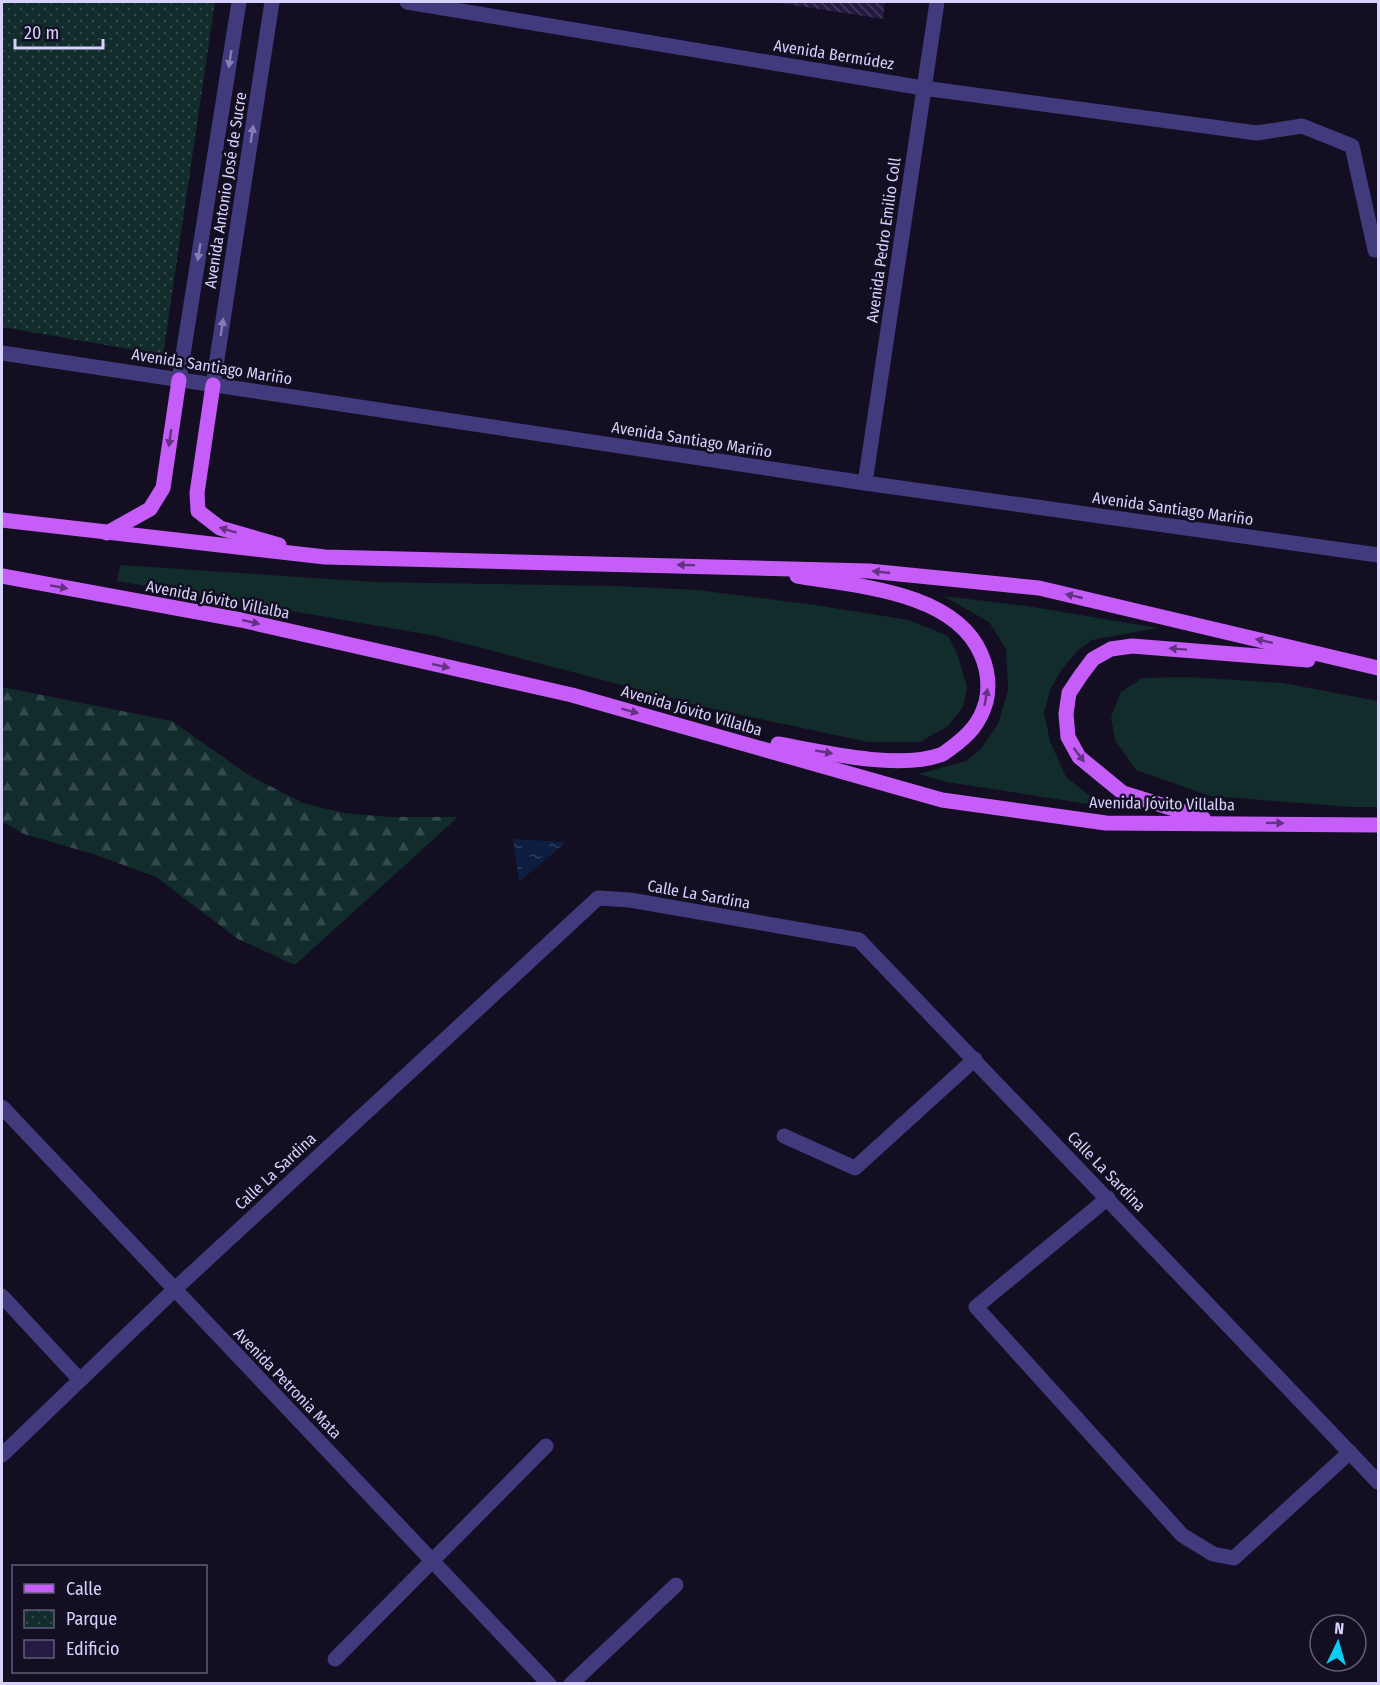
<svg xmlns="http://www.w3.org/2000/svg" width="1380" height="1685" viewBox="0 0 1380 1685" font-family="'Fira Sans Condensed',sans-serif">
<defs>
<pattern id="forest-firs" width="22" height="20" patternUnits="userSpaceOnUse" patternTransform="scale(1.5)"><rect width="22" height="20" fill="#122b2b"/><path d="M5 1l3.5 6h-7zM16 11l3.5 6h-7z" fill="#34494b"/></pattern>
<pattern id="park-dots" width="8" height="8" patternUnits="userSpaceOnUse" patternTransform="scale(1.5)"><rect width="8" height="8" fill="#122b2b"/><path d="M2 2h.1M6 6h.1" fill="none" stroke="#34494b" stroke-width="1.8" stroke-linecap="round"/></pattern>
<pattern id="water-ripples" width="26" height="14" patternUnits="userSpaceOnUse" patternTransform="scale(1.5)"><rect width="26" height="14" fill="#0e1e41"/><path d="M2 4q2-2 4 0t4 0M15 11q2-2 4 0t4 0" fill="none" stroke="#303e5d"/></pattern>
<pattern id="building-back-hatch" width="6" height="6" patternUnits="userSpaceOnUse" patternTransform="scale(1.5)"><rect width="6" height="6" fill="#251b42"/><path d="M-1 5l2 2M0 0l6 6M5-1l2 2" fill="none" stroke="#443b5e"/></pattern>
</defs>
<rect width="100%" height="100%" fill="#130e21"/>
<g fill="#122b2b">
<polygon points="120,565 376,582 615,586 698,590 815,605 909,620 948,636 957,653 967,687 963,707 948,726 920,742 868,742 704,707 436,636 117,581"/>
<polygon points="943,596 1027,606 1158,628 1092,640 1077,651 1062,669 1051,688 1044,712 1050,741 1066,777 1090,796 1113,808 947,782 918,774 966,761 981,749 998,724 1008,690 1006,649 989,622"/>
<polygon points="1188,677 1283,683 1378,701 1378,807 1352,807 1210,796 1136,770 1115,740 1111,717 1121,692 1142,678"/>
</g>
<polygon fill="url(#forest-firs)" points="2,687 172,721 247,774 303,803 343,813 390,817 458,817 295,965 238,939 156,877 93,854 24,834 2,822"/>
<polygon fill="url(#park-dots)" points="2,2 215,2 163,355 2,327"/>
<polygon fill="url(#water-ripples)" points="513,839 566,842 519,882"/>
<polygon fill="url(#building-back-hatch)" points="774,2 885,2 883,19"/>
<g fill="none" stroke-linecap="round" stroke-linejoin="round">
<g stroke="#413b7e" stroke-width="15">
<polyline points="407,2 923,88 1257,133 1302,126 1352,146 1375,250 1378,250"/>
<polyline points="2,353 865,483 1378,555"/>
<polyline points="179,380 239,2"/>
<polyline points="213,385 272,2"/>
<polyline points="865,483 937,2"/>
<polyline points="2,1107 549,1684"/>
<polyline points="784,1136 855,1168 975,1059"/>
<polyline points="1108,1198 976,1307 1182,1535 1213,1554 1234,1558 1350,1452"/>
<polyline points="2,1296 80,1380"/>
<polyline points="2,1455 175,1289 598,898 630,900 859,940 1378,1482"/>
<polyline points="335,1659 546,1446"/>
<polyline points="571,1684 676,1585"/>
</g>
<g stroke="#c65df8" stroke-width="15">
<polyline points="213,385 197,493 198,511 220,528 279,545"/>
<polyline points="2,520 325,557 869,571 1039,588 1378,668"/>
<polyline points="107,533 150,509 163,488 179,380"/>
<polyline points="2,576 241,620 572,695 942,800 1106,823 1378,825"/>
<path d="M 778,744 C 822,752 898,770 940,755 C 944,754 948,750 951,748 C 969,735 980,723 986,702 C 990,685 988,670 981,654 C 954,591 855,586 797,576"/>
<polyline points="1203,818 1123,793 1079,757 1068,737 1066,714 1069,693 1081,675 1093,659 1111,649 1132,646 1308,660"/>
</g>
</g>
<defs><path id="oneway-solid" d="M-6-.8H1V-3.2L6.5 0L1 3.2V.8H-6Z" transform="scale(1.5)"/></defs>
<g fill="#857eb7">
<use href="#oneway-solid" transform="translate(230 59) rotate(99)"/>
<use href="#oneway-solid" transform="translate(252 134) rotate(-81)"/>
<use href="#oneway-solid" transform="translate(199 252) rotate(99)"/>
<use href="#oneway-solid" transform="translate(222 327) rotate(-81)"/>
</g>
<g fill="#643282">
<use href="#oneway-solid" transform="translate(170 438) rotate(98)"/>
<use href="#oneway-solid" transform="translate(228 530) rotate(-163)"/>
<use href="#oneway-solid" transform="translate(686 565) rotate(-179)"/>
<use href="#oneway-solid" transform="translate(881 572) rotate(-174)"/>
<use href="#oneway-solid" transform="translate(59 587) rotate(10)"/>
<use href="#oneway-solid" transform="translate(1074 596) rotate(-167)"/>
<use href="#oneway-solid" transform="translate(251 622) rotate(13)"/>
<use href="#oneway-solid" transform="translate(1264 641) rotate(-167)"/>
<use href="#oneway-solid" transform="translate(1178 649) rotate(-176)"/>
<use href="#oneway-solid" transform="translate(441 666) rotate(13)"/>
<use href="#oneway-solid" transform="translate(986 697) rotate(-80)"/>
<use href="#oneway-solid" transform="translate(630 711) rotate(15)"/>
<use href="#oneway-solid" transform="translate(824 752) rotate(10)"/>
<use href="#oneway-solid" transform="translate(1079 755) rotate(53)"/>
<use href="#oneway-solid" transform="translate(1275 823) rotate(1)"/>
</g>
<g text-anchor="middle" stroke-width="5" stroke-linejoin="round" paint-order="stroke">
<g font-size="16" fill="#d8d1fd" stroke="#130e21">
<text transform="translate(834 54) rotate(9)" y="6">Avenida Bermúdez</text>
<text transform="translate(225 190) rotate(-81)" y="6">Avenida Antonio José de Sucre</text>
<text transform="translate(883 240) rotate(-82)" y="6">Avenida Pedro Emilio Coll</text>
<text transform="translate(212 366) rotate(9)" y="6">Avenida Santiago Mariño</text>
<text transform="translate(692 439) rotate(9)" y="6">Avenida Santiago Mariño</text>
<text transform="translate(1173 508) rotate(8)" y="6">Avenida Santiago Mariño</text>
<text transform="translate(218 599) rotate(11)" y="6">Avenida Jóvito Villalba</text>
<text transform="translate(692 710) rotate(16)" y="6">Avenida Jóvito Villalba</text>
<text transform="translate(1162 803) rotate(1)" y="6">Avenida Jóvito Villalba</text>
<text transform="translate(699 894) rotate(10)" y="6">Calle La Sardina</text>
<text transform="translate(275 1171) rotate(-43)" y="6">Calle La Sardina</text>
<text transform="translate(1107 1171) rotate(46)" y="6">Calle La Sardina</text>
<text transform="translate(288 1383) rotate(46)" y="6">Avenida Petronia Mata</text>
</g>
</g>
<rect width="1380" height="1685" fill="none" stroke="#d8d1fd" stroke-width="6"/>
<rect x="12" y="1565" width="195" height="108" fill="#130e21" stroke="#625c79" stroke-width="1.5"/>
<rect x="24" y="1584" width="30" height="9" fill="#c65df8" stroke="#625c79" stroke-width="1.5"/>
<text x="66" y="1595" font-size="18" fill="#d8d1fd">Calle</text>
<rect x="24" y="1610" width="30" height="18" fill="url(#park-dots)" stroke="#625c79" stroke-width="1.5"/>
<text x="66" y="1625" font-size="18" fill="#d8d1fd">Parque</text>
<rect x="24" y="1640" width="30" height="18" fill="#251b42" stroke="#625c79" stroke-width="1.5"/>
<text x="66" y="1655" font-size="18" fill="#d8d1fd">Edificio</text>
<g transform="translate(1338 1643) rotate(5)"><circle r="28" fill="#130e21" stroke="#625c79" stroke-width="1.5"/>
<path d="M0-4.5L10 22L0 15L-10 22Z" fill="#0acdf0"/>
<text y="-9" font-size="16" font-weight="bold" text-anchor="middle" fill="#d8d1fd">N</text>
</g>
<path d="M15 39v9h88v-9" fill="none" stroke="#d8d1fd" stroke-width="3"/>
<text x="24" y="39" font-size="18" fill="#d8d1fd" stroke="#130e21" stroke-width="4.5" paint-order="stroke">20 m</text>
</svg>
